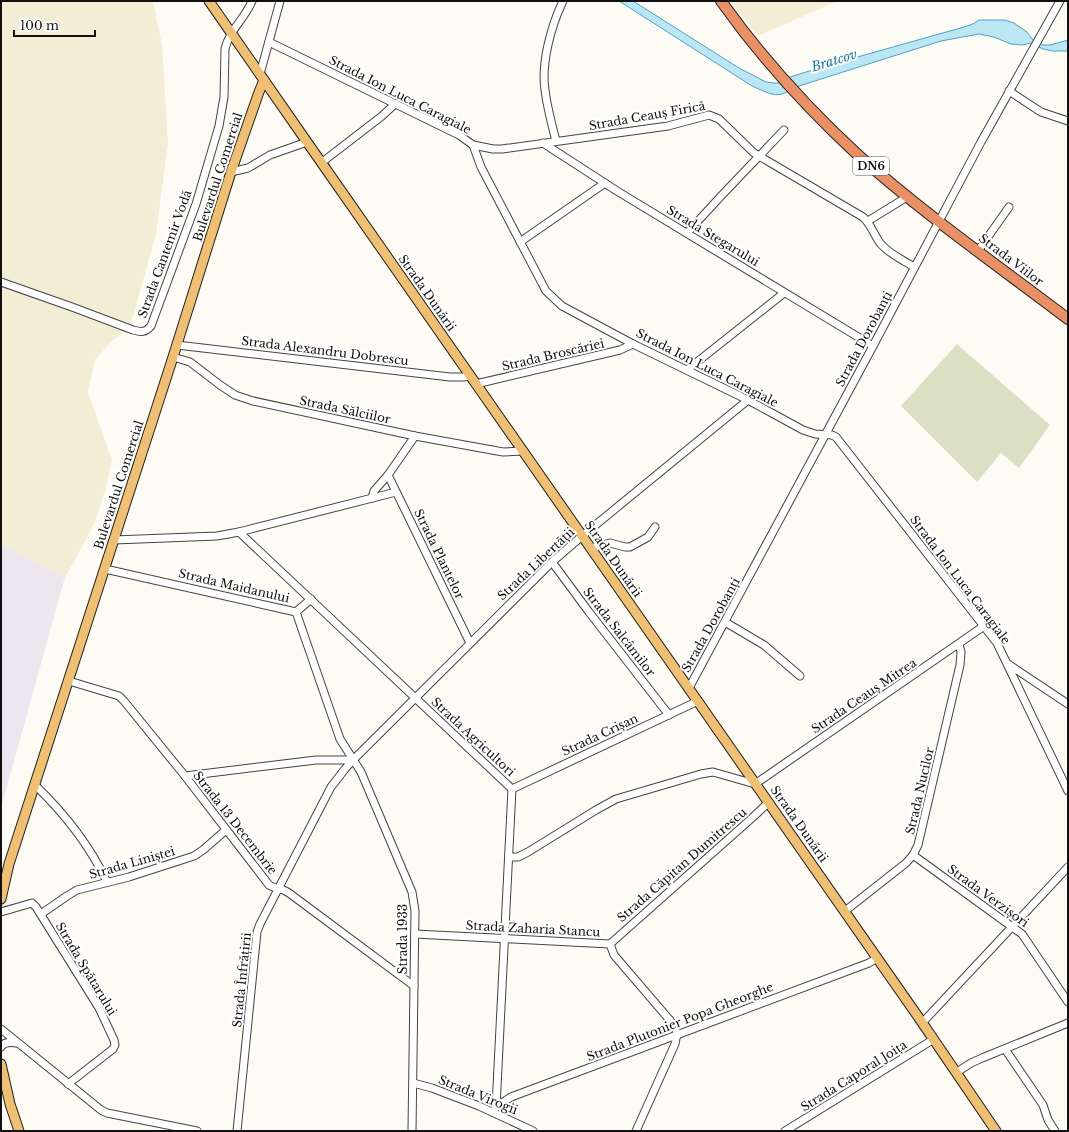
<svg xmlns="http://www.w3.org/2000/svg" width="1069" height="1132" viewBox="0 0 1069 1132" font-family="'Libre Baskerville',serif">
<rect width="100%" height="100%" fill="#fefbf5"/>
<polygon fill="#ece6ee" points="1,544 65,577 1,808"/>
<g fill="#f3edd5">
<polygon points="1,1 153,1 162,45 168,143 156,234 130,327 111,342 95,360 88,392 112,460 105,491 95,522 81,549 65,577 1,544"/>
<polygon points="730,1 840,1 833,3 758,36"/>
</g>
<polygon fill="#dbe0c5" points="957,344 1050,425 1019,468 1001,453 977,482 901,406"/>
<path fill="#bce6f3" stroke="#48a5c5" d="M 619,1 L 633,1 L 739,68 L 766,82 L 773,83 L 779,83 L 790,77 L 822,67 L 964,27 L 973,24 L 979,20 L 1005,20 L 1014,23 L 1027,32 L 1033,40 L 1043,45 L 1050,45 L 1068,40 L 1068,51 L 1052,51 L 1043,49 L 1031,43 L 1022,45 L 1011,44 L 994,37 L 979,34 L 941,41 L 799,86 C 776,99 775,96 752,86 Z"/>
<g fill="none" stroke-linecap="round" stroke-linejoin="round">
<defs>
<g id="minor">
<polyline points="269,42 459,135 473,145 481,167 546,291 562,306 633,344 748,400 803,430 815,434 832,435 836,437 997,643 1068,791"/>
<polyline points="260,74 280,1"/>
<polyline points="1009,91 1041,112 1068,121"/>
<path d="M 556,141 C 552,125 547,107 545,90 C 541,63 551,26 563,1"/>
<polyline points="543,143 617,191 873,346"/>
<path d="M 473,145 L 493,149 L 502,149 L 668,126 L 709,115 L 719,119 L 754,153 L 863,217 C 871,224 874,235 880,243 C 889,254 903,260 914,267"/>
<polyline points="321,163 382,116 395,104"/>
<polyline points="231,172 248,168 270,155 307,142"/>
<polyline points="868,221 907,197"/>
<polyline points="687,233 722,195 784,130"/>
<polyline points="520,242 605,183"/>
<polyline points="978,251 1009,207"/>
<path d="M 1,282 L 72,307 L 133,330 C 141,332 145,333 151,326 L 196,204 L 219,126 L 224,97 L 225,49 C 229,30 245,19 252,1"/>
<polyline points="177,345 450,377 464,377 470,376"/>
<polyline points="173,357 190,362 220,385 235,395 253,401 415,436 503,452 523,451"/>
<polyline points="687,370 784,293"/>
<polyline points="476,384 620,350 633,344"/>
<polyline points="388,475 470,643"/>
<polyline points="372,498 374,491 388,475 415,436"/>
<polyline points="239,532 512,789 496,1107"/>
<polyline points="114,540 217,536 239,532 396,492"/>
<polyline points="591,548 610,543 625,547 630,547 648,537 655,527"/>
<polyline points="552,562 589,612 669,715"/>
<polyline points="105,569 296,612 340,739 361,772 412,892 415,911 412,1131"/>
<polyline points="296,612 311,599"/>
<polyline points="725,622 764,645 800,676"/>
<polyline points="1008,664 1068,704"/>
<path d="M 69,681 L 119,696 L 124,701 L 185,776 L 269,885 C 275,889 282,888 289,893 L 414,986"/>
<polyline points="689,688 873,346 981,142 1060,1"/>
<polyline points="185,776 316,760 353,760"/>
<path d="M 35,785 C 63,812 90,846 107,882"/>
<polyline points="512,789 698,701"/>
<polyline points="913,855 1022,934 1068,1002"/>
<polyline points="509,857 518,857 528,852 596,810 616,799 701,774 713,772 755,784 984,626"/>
<polyline points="845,911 906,863 913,855 918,845 960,665 961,652 959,644"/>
<polyline points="1,912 32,903 36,907 99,1008 114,1040 115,1045 113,1049 68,1084"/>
<polyline points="41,914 67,896 77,890 129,877 194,856 203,850 226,830"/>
<polyline points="415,934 610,944"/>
<polyline points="610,944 614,955 674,1025 677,1033 675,1044 636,1131"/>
<polyline points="610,944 752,818 769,802"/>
<polyline points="923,1022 1068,867"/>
<polyline points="1,1029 101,1110 107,1113 197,1131"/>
<path d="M 1,1047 C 4,1041 11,1042 17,1043"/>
<polyline points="1005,1049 1043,1105 1048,1120 1055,1131"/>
<polyline points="957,1072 971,1063 982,1058 1068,1023"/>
<polyline points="413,1083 432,1088 479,1106 533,1131"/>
<polyline points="493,1112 496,1107 511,1097 869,963 877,958"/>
<polyline points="237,1131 257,932 260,924 331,787 345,769 353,760 552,562 582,536 748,400"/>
<polyline points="785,1131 934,1039"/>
</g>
<g id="major">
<polyline points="209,1 307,142 919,1018 996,1131"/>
<polyline points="1,899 9,864 173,357 231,172 259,92 264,80"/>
<polyline points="1,1064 10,1104 19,1131"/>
</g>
<path id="highway" d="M 721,1 C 761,57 807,108 858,155 C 924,214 997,265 1068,319"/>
</defs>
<use href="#minor" stroke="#434343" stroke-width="9"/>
<use href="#major" stroke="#212121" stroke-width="11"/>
<use href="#highway" stroke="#212121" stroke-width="12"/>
<use href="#minor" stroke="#fff" stroke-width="7"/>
<use href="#major" stroke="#efc074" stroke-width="9"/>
<use href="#highway" stroke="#ea9066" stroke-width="10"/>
</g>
<g text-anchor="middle" stroke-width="4" stroke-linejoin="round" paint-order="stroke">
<rect fill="#fff" stroke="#585858" stroke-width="1" x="853" y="157" width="36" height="18" rx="3"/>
<g font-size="11" font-weight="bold" fill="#101010">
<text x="871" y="170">DN6</text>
</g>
<g font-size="12" fill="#101010" stroke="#fff">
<text transform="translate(400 95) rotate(27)" y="4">Strada Ion Luca Caragiale</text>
<text transform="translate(647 116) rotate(-10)" y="4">Strada Ceauș Firică</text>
<text transform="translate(218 177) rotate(-72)" y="4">Bulevardul Comercial</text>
<text transform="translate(713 236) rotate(31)" y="4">Strada Stegarului</text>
<text transform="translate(165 254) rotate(-70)" y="4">Strada Cantemir Vodă</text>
<text transform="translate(1011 260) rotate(37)" y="4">Strada Viilor</text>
<text transform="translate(427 293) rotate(55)" y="4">Strada Dunării</text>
<text transform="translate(864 339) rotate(-62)" y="4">Strada Dorobanți</text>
<text transform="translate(325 351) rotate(7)" y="4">Strada Alexandru Dobrescu</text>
<text transform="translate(553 355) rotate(-13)" y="4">Strada Broscăriei</text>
<text transform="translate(707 368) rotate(27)" y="4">Strada Ion Luca Caragiale</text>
<text transform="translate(345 410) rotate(12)" y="4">Strada Sălciilor</text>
<text transform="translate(119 485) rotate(-72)" y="4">Bulevardul Comercial</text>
<text transform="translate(439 554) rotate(64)" y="4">Strada Plantelor</text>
<text transform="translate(613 559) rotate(55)" y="4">Strada Dunării</text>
<text transform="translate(536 564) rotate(-43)" y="4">Strada Libertății</text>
<text transform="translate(960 580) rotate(53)" y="4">Strada Ion Luca Caragiale</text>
<text transform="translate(234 586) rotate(13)" y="4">Strada Maidanului</text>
<text transform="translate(711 625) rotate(-61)" y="4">Strada Dorobanți</text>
<text transform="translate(619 632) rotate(52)" y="4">Strada Salcâmilor</text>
<text transform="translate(864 696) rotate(-34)" y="4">Strada Ceauș Mitrea</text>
<text transform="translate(600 735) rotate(-25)" y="4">Strada Crișan</text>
<text transform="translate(473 737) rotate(43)" y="4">Strada Agricultori</text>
<text transform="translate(920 791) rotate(-77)" y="4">Strada Nucilor</text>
<text transform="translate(235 823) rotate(52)" y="4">Strada 13 Decembrie</text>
<text transform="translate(799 824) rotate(55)" y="4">Strada Dunării</text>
<text transform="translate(132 863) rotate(-16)" y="4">Strada Liniștei</text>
<text transform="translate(682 865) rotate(-41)" y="4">Strada Căpitan Dumitrescu</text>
<text transform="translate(988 896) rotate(36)" y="4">Strada Verzișori</text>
<text transform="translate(533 929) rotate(3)" y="4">Strada Zaharia Stancu</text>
<text transform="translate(403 939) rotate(-90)" y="4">Strada 1933</text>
<text transform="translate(86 969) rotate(59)" y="4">Strada Spătarului</text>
<text transform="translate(242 980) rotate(-84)" y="4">Strada Înfrățirii</text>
<text transform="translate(680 1022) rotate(-21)" y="4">Strada Plutonier Popa Gheorghe</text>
<text transform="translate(854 1076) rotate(-32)" y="4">Strada Caporal Joița</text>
<text transform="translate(478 1095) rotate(22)" y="4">Strada Virogii</text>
</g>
<g font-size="13" font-style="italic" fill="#21779b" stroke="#fff">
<text transform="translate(834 60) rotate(-17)" y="5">Bratcov</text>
</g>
</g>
<rect width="1069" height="1132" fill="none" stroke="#101010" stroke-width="4"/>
<path d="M14 30v6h81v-6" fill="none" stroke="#101010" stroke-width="2"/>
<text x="20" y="30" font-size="12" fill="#101010" stroke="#ffffff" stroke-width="3" paint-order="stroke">100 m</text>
</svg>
